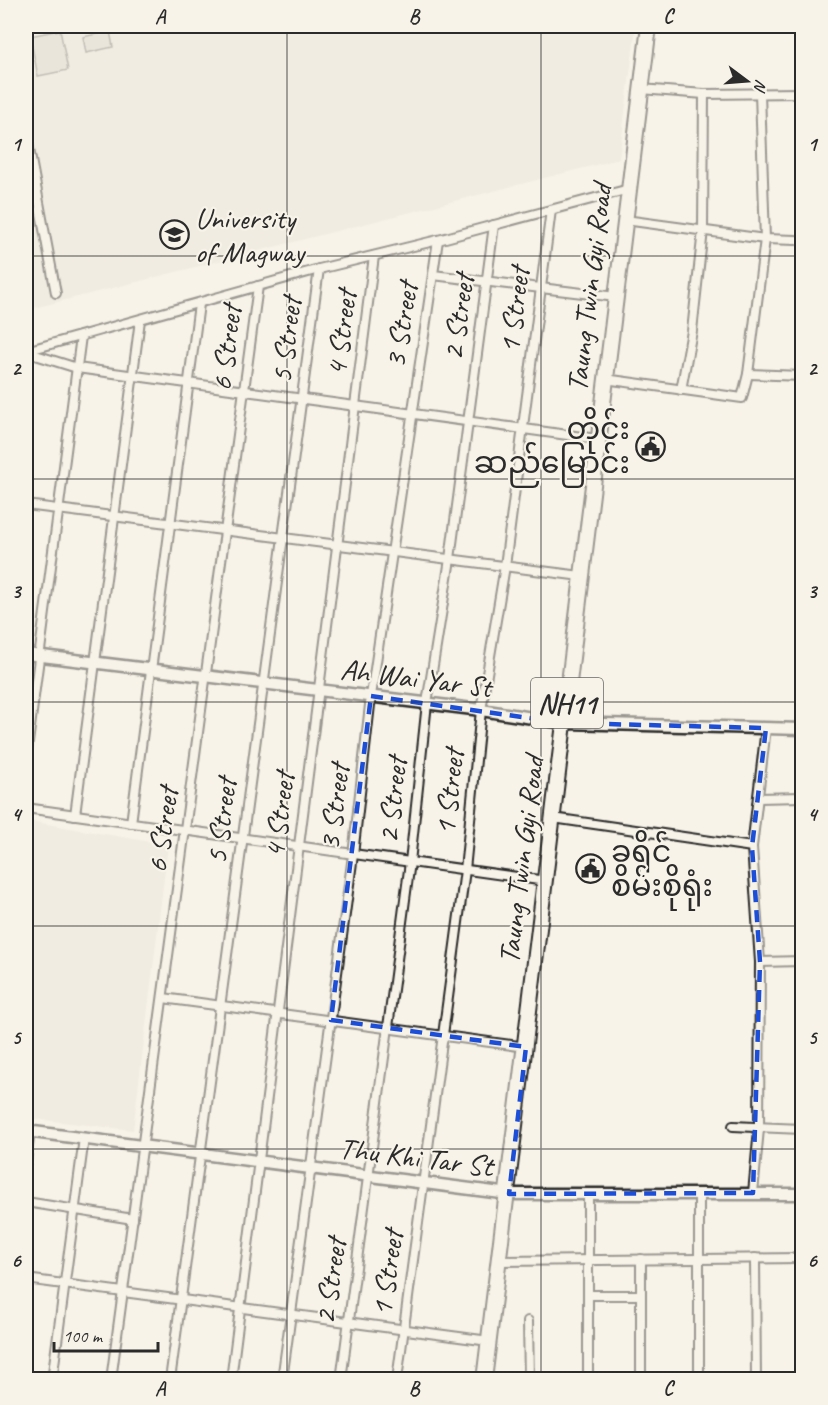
<svg xmlns="http://www.w3.org/2000/svg" width="828" height="1405" viewBox="0 0 828 1405" font-family="Caveat,'Noto Sans Myanmar',sans-serif">
<rect width="100%" height="100%" fill="#f7f3e8"/>
<filter id="ink" filterUnits="userSpaceOnUse"><feTurbulence type="fractalNoise" baseFrequency=".0167" numOctaves="2"/><feDisplacementMap in="SourceGraphic" scale="12" xChannelSelector="R" yChannelSelector="G"/><feConvolveMatrix kernelMatrix="1 2 1 2 8 2 1 2 1" color-interpolation-filters="sRGB"/></filter>
<g filter="url(#ink)">
<g fill="#e8e4da">
<polygon points="26,26 636,26 619,159 26,310"/>
<polygon points="29,821 168,845 133,1130 26,1118 26,848"/>
</g>
<g fill="#dad6cc" stroke="#82807c" stroke-width="1.5">
<polygon points="60,30 68,70 38,76 30,36"/>
<polygon points="110,31 113,47 86,53 83,37"/>
</g>
<g fill="none" stroke-linecap="round" stroke-linejoin="round">
<defs>
<g id="street">
<polyline points="641,89 704,94 802,93"/>
<polyline points="26,133 56,293"/>
<polyline points="625,220 765,239 796,240"/>
<polyline points="433,275 616,297"/>
<polyline points="26,351 319,269 438,240 629,189"/>
<polyline points="26,352 77,368 597,439"/>
<polyline points="748,374 802,376"/>
<polyline points="605,379 742,398 748,374 765,239 760,93"/>
<polyline points="681,390 692,331 703,230 704,94"/>
<polyline points="26,505 581,576"/>
<polyline points="26,758 81,336"/>
<polyline points="758,798 802,797"/>
<polyline points="26,808 546,881"/>
<polyline points="75,815 140,320"/>
<polyline points="553,818 752,847"/>
<polyline points="131,823 199,304"/>
<polyline points="760,962 802,961"/>
<polyline points="163,998 526,1047"/>
<polyline points="733,1126 802,1129"/>
<polyline points="26,1162 30,1131"/>
<polyline points="699,1193 699,1380"/>
<polyline points="753,1193 759,1129 760,962 752,847 766,728"/>
<polyline points="26,1202 133,1219"/>
<polyline points="755,1258 756,1380"/>
<polyline points="641,1259 641,1380"/>
<polyline points="500,1261 802,1258"/>
<polyline points="26,1279 489,1341"/>
<polyline points="588,1295 641,1295"/>
<polyline points="528,1321 529,1380"/>
<polyline points="52,1380 84,1138"/>
<polyline points="111,1380 258,286"/>
<polyline points="170,1380 319,269"/>
<polyline points="231,1380 374,256"/>
<polyline points="282,1380 353,855 371,696 438,240"/>
<polyline points="341,1380 410,862 427,703 450,559 494,225"/>
<polyline points="397,1380 465,870 481,710 505,566 551,210"/>
<polyline points="588,1380 588,1193"/>
</g>
<g id="secondary">
<polyline points="26,654 481,710 565,723 802,729"/>
<polyline points="26,1131 509,1194 802,1194"/>
</g>
<polyline id="highway" points="484,1380 649,26"/>
</defs>
<use href="#street" stroke="#2b2b2b" stroke-width="12"/>
<use href="#secondary" stroke="#2b2b2b" stroke-width="15"/>
<use href="#highway" stroke="#2b2b2b" stroke-width="18"/>
<use href="#street" stroke="#f7f3e8" stroke-width="8"/>
<use href="#secondary" stroke="#f7f3e8" stroke-width="10"/>
<use href="#highway" stroke="#f7f3e8" stroke-width="14"/>
</g>
</g>
<path d="M0 0H828V1405H0ZM 371,696 L 565,723 L 766,728 L 752,847 L 760,962 L 753,1193 L 509,1194 L 526,1047 L 331,1020 Z" fill="#f7f3e8" fill-opacity=".55" fill-rule="evenodd"/>
<path fill="none" stroke="#1d4ed8" stroke-width="4.5" stroke-dasharray="12 8" stroke-linejoin="round" d="M 371,696 L 565,723 L 766,728 L 752,847 L 760,962 L 753,1193 L 509,1194 L 526,1047 L 331,1020 Z"/>
<path fill="none" stroke="#2b2b2b" stroke-width="1.5" stroke-opacity="0.55" d="M 287,26 L 287,1380M 541,26 L 541,1380M 26,256 L 802,256M 26,479 L 802,479M 26,702 L 802,702M 26,926 L 802,926M 26,1149 L 802,1149"/>
<defs>
<symbol id="university-ring" viewBox="-11 -11 22 22"><circle r="9.5" fill="#f7f3e8" stroke="#2b2b2b" stroke-width="1.5"/><path d="M0-5L7-2L0 1L-7-2ZM-4 1L0 2.5L4 1V4Q0 6-4 4Z" fill="#2b2b2b"/></symbol>
<symbol id="civic-ring" viewBox="-11 -11 22 22"><circle r="9.5" fill="#f7f3e8" stroke="#2b2b2b" stroke-width="1.5"/><path d="M-.6-6.5H3V-4.5H.6V-3L4-1V1h2V6H-6V1h2V-1L-.6-3ZM-1.2 2.5V6h2.4V2.5Z" fill="#2b2b2b"/></symbol>
</defs>
<g fill-rule="evenodd">
<use href="#university-ring" x="158" y="218" width="33" height="33"/>
<use href="#civic-ring" x="634" y="430" width="33" height="33"/>
<use href="#civic-ring" x="574" y="852" width="33" height="33"/>
</g>
<g text-anchor="middle" stroke-width="4.5" stroke-linejoin="round" paint-order="stroke">
<rect fill="#f7f3e8" stroke="#686764" stroke-width="1.5" x="531" y="678" width="72" height="50" rx="4.5"/>
<g font-size="28" font-weight="bold" fill="#2b2b2b">
<text x="567" y="713">NH11</text>
</g>
<g font-size="30" fill="#2b2b2b" stroke="#f7f3e8" text-anchor="start">
<text x="195" y="228">University<tspan x="195" dy="34">of Magway</tspan></text>
<text x="630" y="439" text-anchor="end">တိုင်း<tspan x="630" dy="34">ဆည်မြောင်း</tspan></text>
<text x="611" y="862">ခရိုင်<tspan x="611" dy="34">စိမ်းစိုရုံး</tspan></text>
</g>
<g font-size="30" fill="#2b2b2b" stroke="#f7f3e8">
<text transform="translate(589 288) rotate(-83)" y="10">Taung Twin Gyi Road</text>
<text transform="translate(514 310) rotate(-83)" y="10">1 Street</text>
<text transform="translate(458 317) rotate(-82)" y="10">2 Street</text>
<text transform="translate(401 325) rotate(-81)" y="10">3 Street</text>
<text transform="translate(341 333) rotate(-83)" y="10">4 Street</text>
<text transform="translate(286 340) rotate(-83)" y="10">5 Street</text>
<text transform="translate(226 348) rotate(-83)" y="10">6 Street</text>
<text transform="translate(416 678) rotate(7)" y="10">Ah Wai Yar St</text>
<text transform="translate(449 792) rotate(-84)" y="10">1 Street</text>
<text transform="translate(392 800) rotate(-84)" y="10">2 Street</text>
<text transform="translate(334 807) rotate(-83)" y="10">3 Street</text>
<text transform="translate(279 815) rotate(-83)" y="10">4 Street</text>
<text transform="translate(221 821) rotate(-83)" y="10">5 Street</text>
<text transform="translate(162 830) rotate(-82)" y="10">6 Street</text>
<text transform="translate(521 860) rotate(-83)" y="10">Taung Twin Gyi Road</text>
<text transform="translate(416 1157) rotate(7)" y="10">Thu Khi Tar St</text>
<text transform="translate(387 1273) rotate(-82)" y="10">1 Street</text>
<text transform="translate(330 1281) rotate(-82)" y="10">2 Street</text>
</g>
</g>
<rect width="828" height="1405" fill="none" stroke="#f7f3e8" stroke-width="66"/>
<g transform="translate(747 81) rotate(106)" stroke="#f7f3e8" stroke-width="4.5" paint-order="stroke">
<path d="M0-4.5L10 22L0 15L-10 22Z" fill="#2b2b2b"/>
<text y="-9" font-size="16" font-weight="bold" text-anchor="middle" fill="#2b2b2b">N</text>
</g>
<path d="M54 1342v9h104v-9" fill="none" stroke="#2b2b2b" stroke-width="3"/>
<text x="63" y="1342" font-size="18" fill="#2b2b2b" stroke="#f7f3e8" stroke-width="4.5" paint-order="stroke">100 m</text>
<rect x="33" y="33" width="762" height="1339" fill="none" stroke="#2b2b2b" stroke-width="2"/>
<g font-size="20" text-anchor="middle" font-weight="bold" fill="#2b2b2b">
<text x="160" y="23">A</text>
<text x="414" y="23">B</text>
<text x="668" y="23">C</text>
<text x="16" y="151">1</text>
<text x="812" y="151">1</text>
<text x="16" y="375">2</text>
<text x="812" y="375">2</text>
<text x="16" y="598">3</text>
<text x="812" y="598">3</text>
<text x="16" y="821">4</text>
<text x="812" y="821">4</text>
<text x="16" y="1044">5</text>
<text x="812" y="1044">5</text>
<text x="16" y="1267">6</text>
<text x="812" y="1267">6</text>
<text x="160" y="1395">A</text>
<text x="414" y="1395">B</text>
<text x="668" y="1395">C</text>
</g>
</svg>
